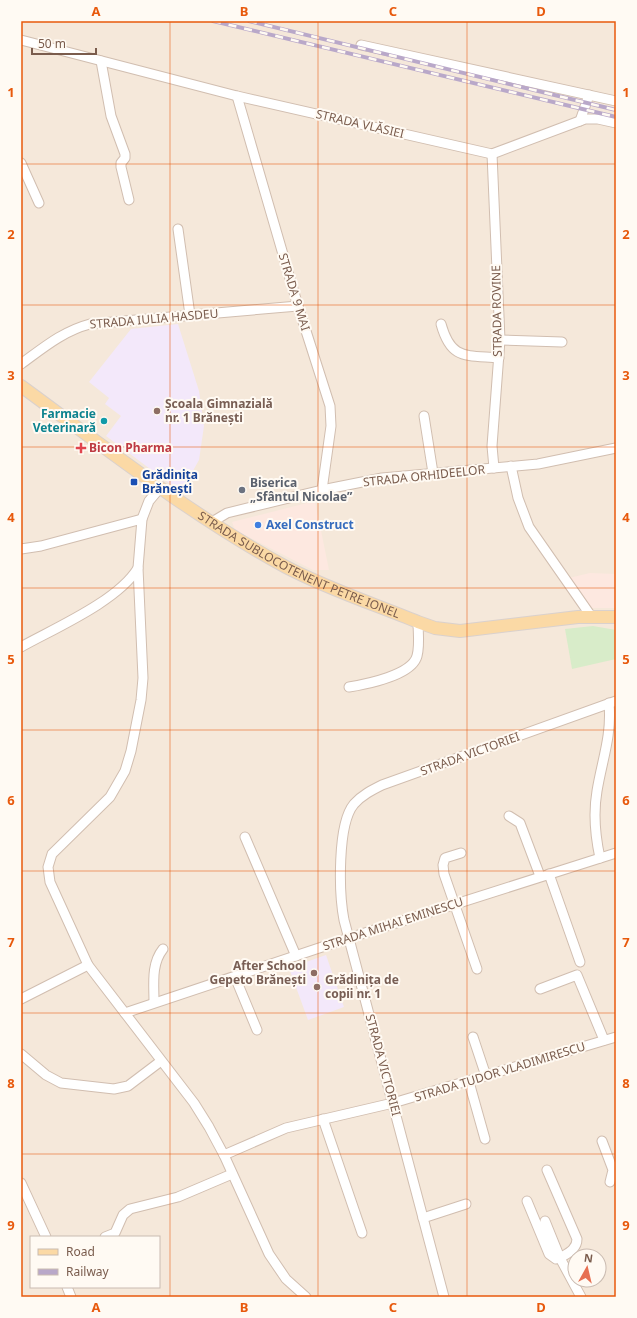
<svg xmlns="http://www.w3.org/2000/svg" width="637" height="1318" viewBox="0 0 637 1318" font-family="'Noto Sans',sans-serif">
<rect width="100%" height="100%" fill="#fdf6ec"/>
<path fill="#f5e8da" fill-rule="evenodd" d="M 21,21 L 616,21 L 616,1297 L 21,1297 ZM 31,1237 L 159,1237 L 159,1287 L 31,1287 ZM 575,1256 L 599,1256 L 599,1280 L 575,1280 Z"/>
<g fill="#fde8e0">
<polygon points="315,501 329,570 313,570 235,530 232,522"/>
<polygon points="590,573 616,574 616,608 588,608 569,578"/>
</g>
<g fill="#f3e8fa">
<polygon points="178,324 199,391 204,426 199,460 181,492 106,436 121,416 105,404 109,398 89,382 131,329"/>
<polygon points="326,955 344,1007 308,1020 289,968"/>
</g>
<polygon fill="#d8ecc9" points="593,626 616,630 616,659 572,669 565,629"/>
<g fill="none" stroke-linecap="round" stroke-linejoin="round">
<defs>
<g id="minor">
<polyline points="21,40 237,96 492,154 585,119 598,119 616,123"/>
<polyline points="361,45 616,101"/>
<polyline points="101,61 111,116 125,154 125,158 121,163 121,167 129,200"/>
<polyline points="237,96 298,306 330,406 331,426 322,490"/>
<polyline points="580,121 589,95"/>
<polyline points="492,154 500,340 492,446 494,468"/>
<polyline points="21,163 39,203"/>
<polyline points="178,229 190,315"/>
<path d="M 441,324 C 451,360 465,355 499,358"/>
<polyline points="500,340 562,342"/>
<path d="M 21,364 C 43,348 63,331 90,324 L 298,306"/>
<polyline points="424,416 433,473"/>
<polyline points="511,466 518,498 529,527 591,616"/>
<polyline points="159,489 149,501 142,519 138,568 143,678 141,700 131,751 125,771 110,797 52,854 48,867 50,882 88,965 194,1103 209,1127 224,1155 269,1254 286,1279 306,1297"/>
<polyline points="212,522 227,513 322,490 382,478 538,464 616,448"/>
<polyline points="21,549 41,546 142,519"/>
<path d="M 21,647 C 55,628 118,601 138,568"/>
<path d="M 349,687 C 367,684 412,675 417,656 C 420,645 418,633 418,622"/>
<polyline points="509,816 520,823 540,876"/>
<polyline points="245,837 296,956"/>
<polyline points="461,853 445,858 443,865 444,874 477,969"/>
<path d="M 600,858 C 595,835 593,814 597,791 C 602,760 612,736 609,703"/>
<polyline points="549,874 580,962"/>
<polyline points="235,977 257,1030"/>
<polyline points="540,989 577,975 604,1040"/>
<polyline points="21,999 88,965"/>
<path d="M 154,1002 C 154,984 151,964 163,949"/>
<polyline points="125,1013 349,938 616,853"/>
<polyline points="473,1037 486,1076"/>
<polyline points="21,1054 46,1075 61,1083 114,1089 128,1086 161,1061"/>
<polyline points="469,1082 485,1139"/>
<polyline points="323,1119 362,1233"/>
<polyline points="602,1141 613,1170 610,1182"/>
<polyline points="224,1155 286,1128 393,1103 616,1037"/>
<path d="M 547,1170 L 577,1239 C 577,1249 568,1253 560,1258 L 581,1297"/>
<polyline points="21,1183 46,1237"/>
<polyline points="527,1201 549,1254 556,1259 560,1258 545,1221"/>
<polyline points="423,1218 466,1204"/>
<polyline points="105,1237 115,1233 123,1215 130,1209 178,1197 232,1174"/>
<polyline points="67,1287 71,1297"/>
<path d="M 444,1297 L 344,920 C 339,894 337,824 354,804 C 362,795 372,790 382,785 L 616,701"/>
</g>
<g id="major">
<path id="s1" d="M 21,386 C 107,449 192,516 286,567 C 328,589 374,604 418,622 L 435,628 L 460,631 L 578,617 L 616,617"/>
</g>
</defs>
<use href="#minor" stroke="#d1beb0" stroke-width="11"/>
<use href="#major" stroke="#dad1cd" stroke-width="14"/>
<use href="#minor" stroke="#fff" stroke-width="9"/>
<use href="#major" stroke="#fbd9a5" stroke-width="12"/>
<defs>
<g id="rail">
<polyline points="213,21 616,117"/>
<polyline points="249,21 616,110"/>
</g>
</defs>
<use href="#rail" stroke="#b9a8c9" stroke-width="4"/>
<use href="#rail" stroke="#fffaf3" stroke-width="2.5" stroke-dasharray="8" stroke-linecap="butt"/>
</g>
<path fill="none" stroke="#e8590c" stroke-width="1" stroke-opacity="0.55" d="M 170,21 L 170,1297M 318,21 L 318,1297M 467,21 L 467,1297M 21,164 L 616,164M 21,305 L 616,305M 21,447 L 616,447M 21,588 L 616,588M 21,730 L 616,730M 21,871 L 616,871M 21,1013 L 616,1013M 21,1154 L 616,1154"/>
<g fill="#8d6e63" stroke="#fffaf3" stroke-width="1.5">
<circle cx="157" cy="411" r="4"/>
<circle cx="314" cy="973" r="4"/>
<circle cx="317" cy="987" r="4"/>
</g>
<circle fill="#0f9aa8" stroke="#fffaf3" stroke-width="1.5" cx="104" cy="421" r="4"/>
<path fill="#e0444e" stroke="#fffaf3" stroke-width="1.5" d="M79 442h4v4h4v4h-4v4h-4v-4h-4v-4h4z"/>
<rect fill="#1a4fb4" stroke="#fffaf3" stroke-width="1.5" x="130" y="478" width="8" height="8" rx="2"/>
<circle fill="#6b7280" stroke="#fffaf3" stroke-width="1.5" cx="242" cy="490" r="4"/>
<circle fill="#3f7fe0" stroke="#fffaf3" stroke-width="1.5" cx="258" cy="525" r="4"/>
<g text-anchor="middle" stroke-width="4" stroke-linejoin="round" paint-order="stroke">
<g font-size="12" fill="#7a5c4d" stroke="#fffaf3">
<text transform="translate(360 124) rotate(13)" y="4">STRADA VLĂSIEI</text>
<text transform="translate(294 292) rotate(73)" y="4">STRADA 9 MAI</text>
<text transform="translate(497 311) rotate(-91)" y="4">STRADA ROVINE</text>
<text transform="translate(154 319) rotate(-5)" y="4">STRADA IULIA HASDEU</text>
<text transform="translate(424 476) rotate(-6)" y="4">STRADA ORHIDEELOR</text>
<text dy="4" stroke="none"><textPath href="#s1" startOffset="332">STRADA SUBLOCOTENENT PETRE IONEL</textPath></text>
<text transform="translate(470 754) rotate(-20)" y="4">STRADA VICTORIEI</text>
<text transform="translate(393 924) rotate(-18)" y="4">STRADA MIHAI EMINESCU</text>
<text transform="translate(383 1065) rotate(75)" y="4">STRADA VICTORIEI</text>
<text transform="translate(500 1072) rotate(-17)" y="4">STRADA TUDOR VLADIMIRESCU</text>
</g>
<g font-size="12" font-weight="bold" fill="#785e54" stroke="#fffaf3" text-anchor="start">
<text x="165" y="408">Școala Gimnazială<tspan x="165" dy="14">nr. 1 Brănești</tspan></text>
<text x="306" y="970" text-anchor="end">After School<tspan x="306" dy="14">Gepeto Brănești</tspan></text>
<text x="325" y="984">Grădinița de<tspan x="325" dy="14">copii nr. 1</tspan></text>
</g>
<g font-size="12" font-weight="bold" fill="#0d838f" stroke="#fffaf3" text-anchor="end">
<text x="96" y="418">Farmacie<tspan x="96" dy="14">Veterinară</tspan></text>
</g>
<g font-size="12" font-weight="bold" fill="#be3a42" stroke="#fffaf3" text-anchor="start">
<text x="89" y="452">Bicon Pharma</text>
</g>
<g font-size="12" font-weight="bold" fill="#164399" stroke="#fffaf3" text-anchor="start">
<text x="142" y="479">Grădinița<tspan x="142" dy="14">Brănești</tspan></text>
</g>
<g font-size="12" font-weight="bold" fill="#5b616d" stroke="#fffaf3" text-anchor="start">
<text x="250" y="487">Biserica<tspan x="250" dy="14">„Sfântul Nicolae”</tspan></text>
</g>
<g font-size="12" font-weight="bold" fill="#366cbe" stroke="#fffaf3" text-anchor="start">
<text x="266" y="529">Axel Construct</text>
</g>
</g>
<rect width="637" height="1318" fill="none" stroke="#fffaf3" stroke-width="44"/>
<rect x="30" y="1236" width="130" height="52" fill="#fffaf3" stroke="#cabbb1"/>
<rect x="38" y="1249" width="20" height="6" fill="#fbd9a5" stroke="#cabbb1"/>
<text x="66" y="1256" font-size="12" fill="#7a5c4d">Road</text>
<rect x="38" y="1269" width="20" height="6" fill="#b9a8c9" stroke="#cabbb1"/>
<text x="66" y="1276" font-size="12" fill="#7a5c4d">Railway</text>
<g transform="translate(587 1268) rotate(8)"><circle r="19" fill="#fffaf3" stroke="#cabbb1"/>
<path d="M0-3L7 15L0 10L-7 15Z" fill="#e76f51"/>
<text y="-6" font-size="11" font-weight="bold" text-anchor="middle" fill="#7a5c4d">N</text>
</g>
<path d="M32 48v6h64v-6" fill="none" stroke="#7a5c4d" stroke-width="2"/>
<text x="38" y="48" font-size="12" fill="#7a5c4d" stroke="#fffaf3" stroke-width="3" paint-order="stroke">50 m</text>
<rect x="22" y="22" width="593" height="1274" fill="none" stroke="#e8590c" stroke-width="1.5"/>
<g font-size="13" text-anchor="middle" font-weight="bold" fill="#e8590c">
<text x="96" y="16">A</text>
<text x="244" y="16">B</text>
<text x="393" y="16">C</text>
<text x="541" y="16">D</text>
<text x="11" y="97">1</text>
<text x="626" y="97">1</text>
<text x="11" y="239">2</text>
<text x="626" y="239">2</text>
<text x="11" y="380">3</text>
<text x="626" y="380">3</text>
<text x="11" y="522">4</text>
<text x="626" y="522">4</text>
<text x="11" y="664">5</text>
<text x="626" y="664">5</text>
<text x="11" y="805">6</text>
<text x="626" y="805">6</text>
<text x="11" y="947">7</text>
<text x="626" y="947">7</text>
<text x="11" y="1088">8</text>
<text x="626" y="1088">8</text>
<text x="11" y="1230">9</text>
<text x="626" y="1230">9</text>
<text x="96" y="1312">A</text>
<text x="244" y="1312">B</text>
<text x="393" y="1312">C</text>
<text x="541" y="1312">D</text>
</g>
</svg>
